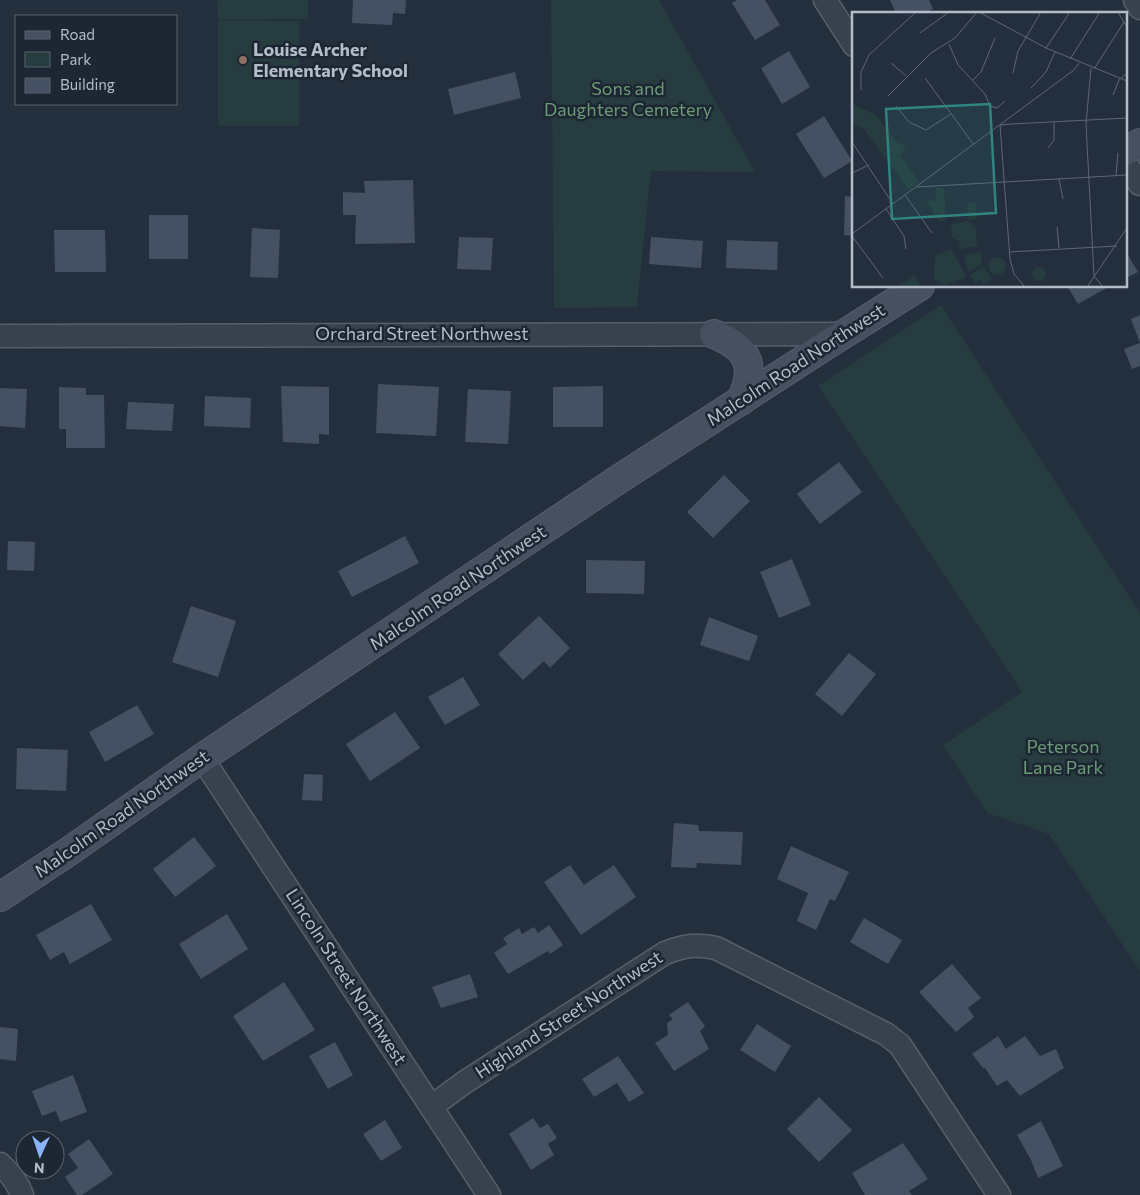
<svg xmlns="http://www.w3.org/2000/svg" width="1140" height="1195" viewBox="0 0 1140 1195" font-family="Commissioner,sans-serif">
<rect width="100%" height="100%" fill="#242f3e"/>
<g fill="#263c3f">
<polygon points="217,0 308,0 308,19 218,19"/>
<polygon points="551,0 659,0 755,172 651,171 637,307 554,308"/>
<polygon points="218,20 299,21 299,126 218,126"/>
<polygon points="941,305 1140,613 1140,971 1049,834 987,813 943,745 1022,692 818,386"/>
</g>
<g fill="#455162">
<polygon points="353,0 406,0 405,14 393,13 392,25 352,23"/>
<polygon points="737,0 765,0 780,25 755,40 732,3"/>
<polygon points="890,0 929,0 933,9 922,14 896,14"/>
<polygon points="789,51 810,87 782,104 761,68"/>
<polygon points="515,72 521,98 454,115 448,89"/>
<polygon points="824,116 852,161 824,178 796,134"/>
<polygon points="413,180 415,243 355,244 356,215 343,215 343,192 365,193 364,181"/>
<polygon points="845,196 854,197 854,236 844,235"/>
<rect x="149" y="215" width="39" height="44"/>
<polygon points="252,228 280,230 278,278 250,277"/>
<polygon points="54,230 105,230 106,272 55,272"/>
<polygon points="459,237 493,238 491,270 457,269"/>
<polygon points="651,237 703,241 701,268 649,264"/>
<polygon points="727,240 778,242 777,270 726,268"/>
<polygon points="1126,252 1138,272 1126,278"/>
<polygon points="1067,286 1110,286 1078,304"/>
<polygon points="1140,315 1140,366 1132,369 1124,349 1140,343 1131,319"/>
<polygon points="378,384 439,387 436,436 376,433"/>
<polygon points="281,386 329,387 329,435 319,434 319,444 283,442"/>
<polygon points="603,386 603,427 553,427 553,387"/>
<polygon points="59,387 86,388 86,395 104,395 105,448 66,448 66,429 59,429"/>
<polygon points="0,388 27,389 25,428 0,426"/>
<polygon points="468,389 511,391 508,444 465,442"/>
<polygon points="205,396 251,398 250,428 204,426"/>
<polygon points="128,402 174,404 172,431 126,429"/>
<polygon points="839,462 862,492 820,524 797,494"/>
<polygon points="724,475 750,501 713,538 687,512"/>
<polygon points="405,536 419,563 352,597 338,571"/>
<polygon points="8,541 35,542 34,571 7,570"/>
<polygon points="792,559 811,605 779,618 760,572"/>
<polygon points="586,560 645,561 644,594 586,593"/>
<polygon points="191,606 236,621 218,677 172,662"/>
<polygon points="539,616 570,648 550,668 544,661 523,680 498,654"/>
<polygon points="709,617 758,636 749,661 700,645"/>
<polygon points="849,653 876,674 842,716 815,694"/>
<polygon points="463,677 480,705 445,725 428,697"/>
<polygon points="137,705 154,734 105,762 89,732"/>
<polygon points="395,712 420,748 370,781 346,744"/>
<polygon points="17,748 68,750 66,791 16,789"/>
<polygon points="304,774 323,775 322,801 302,800"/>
<polygon points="674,823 698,825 699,831 743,832 741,865 697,863 696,868 671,867"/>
<polygon points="194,837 216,866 175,897 153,869"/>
<polygon points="791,846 849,872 835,901 830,899 816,930 797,921 808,893 777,879"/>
<polygon points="570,865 584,885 614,865 636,897 581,935 544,882"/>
<polygon points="91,904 112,940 70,964 64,952 50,960 36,935"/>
<polygon points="227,914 248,949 201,979 179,944"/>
<polygon points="864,918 902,940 888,964 850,942"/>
<polygon points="549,925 563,945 550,954 548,951 508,974 494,953 507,944 503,938 519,928 522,934 534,927 538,933"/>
<polygon points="952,964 981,998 968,1008 974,1017 956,1032 919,992"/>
<polygon points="470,974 478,997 441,1008 432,987"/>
<polygon points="284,982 315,1030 263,1061 233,1016"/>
<polygon points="688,1002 705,1026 700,1031 709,1049 674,1071 655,1043 668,1035 667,1023 673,1019 669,1015"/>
<polygon points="757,1024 791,1046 775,1072 740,1050"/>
<polygon points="0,1027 18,1029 16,1061 0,1059"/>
<polygon points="998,1036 1006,1049 1025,1036 1040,1056 1056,1049 1064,1068 1020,1096 1007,1080 997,1086 985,1068 983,1068 972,1054"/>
<polygon points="335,1042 353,1075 328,1089 309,1056"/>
<polygon points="618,1056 644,1093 629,1102 617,1083 594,1097 582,1079"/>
<polygon points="73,1075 87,1112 60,1122 56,1111 42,1116 32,1091"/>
<polygon points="819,1097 852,1130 819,1162 787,1129"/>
<polygon points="533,1118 540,1128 548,1124 557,1138 548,1144 554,1155 531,1170 509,1134"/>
<polygon points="385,1120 402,1148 381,1161 363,1134"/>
<polygon points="1041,1121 1063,1166 1038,1178 1031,1160 1017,1135"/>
<polygon points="89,1139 113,1174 82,1195 77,1195 65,1177 78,1168 68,1154"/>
<polygon points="903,1143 928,1179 909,1191 912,1195 865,1195 852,1173"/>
</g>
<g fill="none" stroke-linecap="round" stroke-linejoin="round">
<defs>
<g id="street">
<polyline points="825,0 854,45"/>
<polyline points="1135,0 1140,8"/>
<polyline points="1126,164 1140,184"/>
<polyline points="0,336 844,334"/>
<polyline points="202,758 489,1195"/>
<path d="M 431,1107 L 465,1082 L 665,953 C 686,945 694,944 716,948 L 886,1034 L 900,1045 L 999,1195"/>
<path d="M 0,1164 C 10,1173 18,1183 22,1195"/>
</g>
<g id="secondary">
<polyline points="1126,151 1140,143"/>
<path d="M 714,334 C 749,349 757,365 741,401"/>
<polyline points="0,897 68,852 202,758 619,479 828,344 920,286"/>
</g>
</defs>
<use href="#street" stroke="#565f6c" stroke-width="25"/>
<use href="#secondary" stroke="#565f6c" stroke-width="30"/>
<use href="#street" stroke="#38414e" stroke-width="22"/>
<use href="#secondary" stroke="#465061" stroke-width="28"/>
</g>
<circle fill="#8d6e63" stroke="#1d2633" stroke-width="2" cx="243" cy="60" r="5"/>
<g text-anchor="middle" stroke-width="5" stroke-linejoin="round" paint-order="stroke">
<g font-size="18" font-weight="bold" fill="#b4bcc9" stroke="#1d2633" text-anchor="start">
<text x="253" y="56">Louise Archer<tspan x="253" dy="21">Elementary School</tspan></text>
</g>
<g font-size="18" fill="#6b9a76" stroke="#1d2633">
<text x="628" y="95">Sons and<tspan x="628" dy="21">Daughters Cemetery</tspan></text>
<text x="1063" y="753">Peterson<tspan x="1063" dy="21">Lane Park</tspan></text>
</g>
<g font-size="18" fill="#b4bcc9" stroke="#1d2633">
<text x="422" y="340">Orchard Street Northwest</text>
<text transform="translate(796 365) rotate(-33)" y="6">Malcolm Road Northwest</text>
<text transform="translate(458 588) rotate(-34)" y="6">Malcolm Road Northwest</text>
<text transform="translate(122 814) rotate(-35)" y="6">Malcolm Road Northwest</text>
<text transform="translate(346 977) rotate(57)" y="6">Lincoln Street Northwest</text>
<text transform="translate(569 1015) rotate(-33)" y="6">Highland Street Northwest</text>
</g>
</g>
<g transform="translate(852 12)">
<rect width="275" height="275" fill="#242f3e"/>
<path d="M 0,92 L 23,102 L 44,130 L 50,132 L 54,138 L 48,143 L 67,170 L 57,178 L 12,117 L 0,111 ZM 84,176 L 92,176 L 94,209 L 87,209 L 74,189 L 84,188 ZM 116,191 L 124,191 L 125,207 L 116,208 ZM 116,209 L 124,217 L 125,234 L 108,237 L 107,229 L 100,226 L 99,212 ZM 99,237 L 114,263 L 113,266 L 92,273 L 82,267 L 83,243 ZM 129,240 L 130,252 L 116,260 L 112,243 ZM136 254a9 9 0 1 1 18 0a9 9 0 1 1-18 0ZM 132,254 L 140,267 L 131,272 L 128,268 L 123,271 L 118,263 ZM180 262a7 7 0 1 1 14 0a7 7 0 1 1-14 0ZM 62,263 L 70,274 L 46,275 Z" fill="#263c3f"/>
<path fill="none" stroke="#5e6776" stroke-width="1" d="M 127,0 L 194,36 L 275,69M 266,0 L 275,15M 68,21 L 97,0M 97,32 L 106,53 L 133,82 L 138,94 L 145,96 L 153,89M 194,36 L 218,0M 218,47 L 248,0M 39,51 L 54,64M 239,56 L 234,112 L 242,264 L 251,275M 242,57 L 272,10M 161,61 L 166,39 L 189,0M 73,66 L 122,133M 120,69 L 129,60 L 143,26M 179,76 L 194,60 L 203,40M 9,78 L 9,60 L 17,43 L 64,0M 261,83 L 267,68 L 275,61M 36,84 L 79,41 L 103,26 L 125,0M 44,94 L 57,110 L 74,118 L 99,102M 160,112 L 148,113 L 158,247 L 162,262 L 173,275M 160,112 L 275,106M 0,130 L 41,192M 196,136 L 202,128 L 202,110M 0,161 L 17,153M 264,163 L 266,141M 207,167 L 211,187M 65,175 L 275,163M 53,183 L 80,221M 34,197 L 52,224 L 54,237M 205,215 L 207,236M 0,222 L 222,58 L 227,51M 0,224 L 31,266M 157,240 L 265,234M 235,275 L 275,216"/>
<path fill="#308480" fill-opacity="0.15" stroke="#308480" stroke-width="2.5" d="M 138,92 L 144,201 L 40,207 L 34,97 Z"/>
<rect width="275" height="275" fill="none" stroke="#b4bcc9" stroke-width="2.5"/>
</g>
<rect x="15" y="15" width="162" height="90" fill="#1d2633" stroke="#59626f"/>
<rect x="25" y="31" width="25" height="8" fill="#465061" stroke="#59626f"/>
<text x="60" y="40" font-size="15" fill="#b4bcc9">Road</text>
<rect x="25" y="52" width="25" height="15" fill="#263c3f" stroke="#59626f"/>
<text x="60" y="65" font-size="15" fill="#b4bcc9">Park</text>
<rect x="25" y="78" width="25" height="15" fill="#455162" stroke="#59626f"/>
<text x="60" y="90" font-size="15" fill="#b4bcc9">Building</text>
<g transform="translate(40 1155) rotate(183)"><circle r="24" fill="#1d2633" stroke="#59626f"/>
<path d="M0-4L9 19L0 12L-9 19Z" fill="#8ab4f8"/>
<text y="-8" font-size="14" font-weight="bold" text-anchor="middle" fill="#b4bcc9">N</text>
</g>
</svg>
